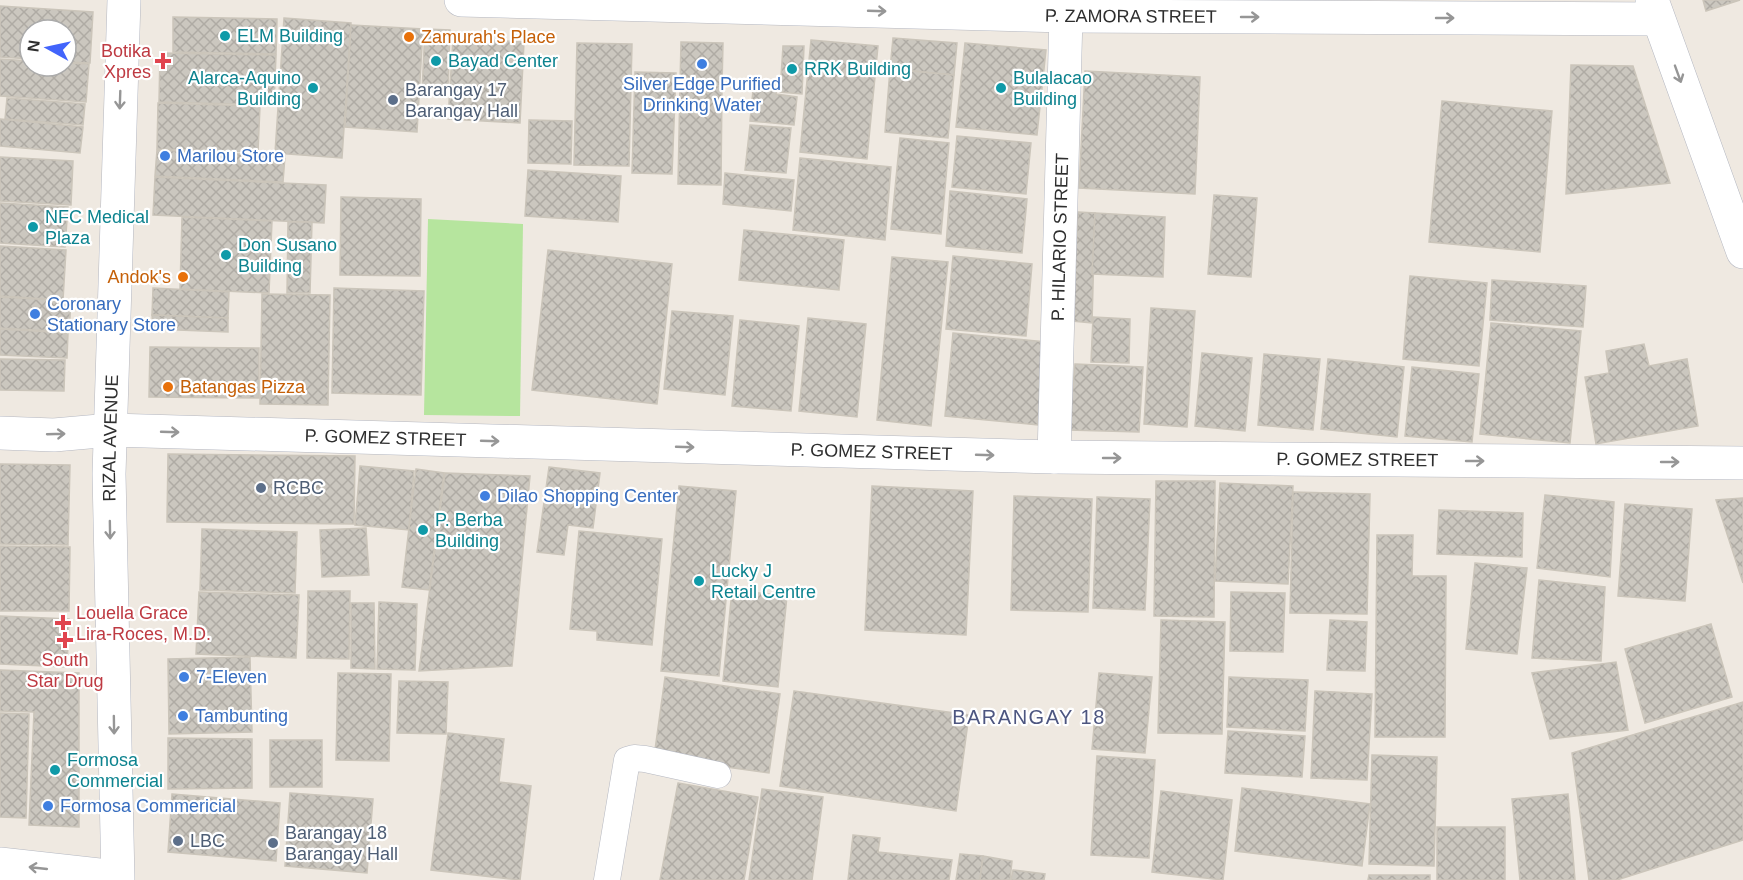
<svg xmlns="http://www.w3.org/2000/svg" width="1743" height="880" viewBox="0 0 1743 880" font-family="Helvetica,sans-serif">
<defs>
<pattern id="building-cross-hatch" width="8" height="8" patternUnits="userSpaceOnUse" patternTransform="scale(1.5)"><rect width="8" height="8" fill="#cbc7bf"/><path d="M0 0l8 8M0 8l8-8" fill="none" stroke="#afaba4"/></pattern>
</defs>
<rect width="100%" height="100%" fill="#efe9e1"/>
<polygon fill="#b6e59e" points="428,219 523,224 520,416 424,415"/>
<g fill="url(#building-cross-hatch)" stroke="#cbc5ba" stroke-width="1.5">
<polygon points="1703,0 1740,0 1706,11"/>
<polygon points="0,6 93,12 90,63 66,62 66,30 30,30 30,59 0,57"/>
<polygon points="173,17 277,19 276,54 173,52"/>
<polygon points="284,18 351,23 342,158 275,153"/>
<polygon points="351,25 423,29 417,132 345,127"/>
<polygon points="425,29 450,30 448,93 422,92"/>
<polygon points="453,38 524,42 520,123 448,119"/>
<polygon points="893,38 957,43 954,75 890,69"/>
<polygon points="811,40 878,46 867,159 800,152"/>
<polygon points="681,42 723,43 722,86 680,85"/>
<polygon points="577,43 632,44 629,166 574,165"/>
<polygon points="965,43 1046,50 1037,135 956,127"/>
<polygon points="783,46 804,46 802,94 780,92"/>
<polygon points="160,53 276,55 274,105 159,102"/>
<polygon points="0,59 30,61 30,66 66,66 66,63 89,64 86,102 0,96"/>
<polygon points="1571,65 1633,66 1670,183 1566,194"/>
<polygon points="890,69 954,75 948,138 885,132"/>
<polygon points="1085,71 1200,77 1195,194 1079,188"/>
<polygon points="635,72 676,73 672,174 632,173"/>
<polygon points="754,80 778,82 776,94 797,97 794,125 750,121"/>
<polygon points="680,85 722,86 721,185 678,184"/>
<polygon points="7,98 85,104 83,125 5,119"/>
<polygon points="1442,101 1552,111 1540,252 1429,242"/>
<polygon points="158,103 260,106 258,152 157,149"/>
<polygon points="0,119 83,127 80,153 0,146"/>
<polygon points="529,120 572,121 571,164 528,163"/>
<polygon points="750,125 791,128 786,173 745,170"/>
<polygon points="957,136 1031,143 1026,194 952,187"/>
<polygon points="900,138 949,143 941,234 891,229"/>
<polygon points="157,150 285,156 283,182 155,176"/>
<polygon points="0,157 73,161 71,205 0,201"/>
<polygon points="800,158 891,167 885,240 793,230"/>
<polygon points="528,170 621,176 618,222 525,216"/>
<polygon points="725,173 794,180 791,211 723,204"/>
<polygon points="155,177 326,185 324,223 153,215"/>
<polygon points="950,191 1027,199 1022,253 946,246"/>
<polygon points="1214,195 1257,198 1251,277 1208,274"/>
<polygon points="341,197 421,199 420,276 340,275"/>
<polygon points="0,203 68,207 65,247 0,243"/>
<polygon points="1078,212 1095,213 1092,323 1072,321"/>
<polygon points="1095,213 1165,217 1163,277 1092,274"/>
<polygon points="182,217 272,221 269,293 180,289"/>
<polygon points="288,222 312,222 310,293 287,293"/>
<polygon points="744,230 844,240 839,290 739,280"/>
<polygon points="0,246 66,250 63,300 0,296"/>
<polygon points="548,250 672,264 657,404 532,390"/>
<polygon points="953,256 1032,264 1026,336 946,329"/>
<polygon points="892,257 948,262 931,426 877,420"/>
<polygon points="1410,276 1487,283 1479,366 1403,359"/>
<polygon points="1492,280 1586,286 1583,327 1490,320"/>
<polygon points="153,288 229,292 228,318 152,315"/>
<polygon points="334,288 424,291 421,395 332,393"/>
<polygon points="262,294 330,295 328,405 260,404"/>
<polygon points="0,297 71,301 69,332 0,328"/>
<polygon points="1151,308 1195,311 1187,427 1144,424"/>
<polygon points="672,311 733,316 725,395 664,389"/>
<polygon points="152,315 228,318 228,332 153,329"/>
<polygon points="1093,317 1130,319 1129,363 1091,362"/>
<polygon points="808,318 866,324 857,417 799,411"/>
<polygon points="740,320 799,326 791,411 732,406"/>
<polygon points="1491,323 1581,331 1570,443 1480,434"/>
<polygon points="0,329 68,333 67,358 0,355"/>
<polygon points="953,333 1046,342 1038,425 945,416"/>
<polygon points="1644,344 1649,366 1687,359 1698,426 1596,444 1585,377 1609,373 1606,351"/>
<polygon points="150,347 259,348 259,398 149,397"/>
<polygon points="1202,353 1252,358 1245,431 1195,426"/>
<polygon points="1264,354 1320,359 1313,430 1258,425"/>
<polygon points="0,359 65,360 64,391 0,390"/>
<polygon points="1328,359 1404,367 1397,437 1321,429"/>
<polygon points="1075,364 1143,367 1139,432 1069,430"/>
<polygon points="1412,367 1479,374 1472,442 1405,436"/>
<polygon points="168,454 355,456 354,524 167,522"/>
<polygon points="0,464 70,465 68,545 0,544"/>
<polygon points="360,466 414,471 409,530 355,525"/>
<polygon points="549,467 600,473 593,528 568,525 564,555 537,552"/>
<polygon points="416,469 444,473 429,590 402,587"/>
<polygon points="445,473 530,476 512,666 419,671"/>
<polygon points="1156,481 1215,481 1214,617 1154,616"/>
<polygon points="1220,483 1293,486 1288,584 1215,581"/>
<polygon points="679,486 736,491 719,676 661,671"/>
<polygon points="872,486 973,491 966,635 865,630"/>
<polygon points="1293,492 1370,494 1367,614 1290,613"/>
<polygon points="1545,495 1614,502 1610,577 1537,568"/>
<polygon points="1014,496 1092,499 1088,612 1011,610"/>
<polygon points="1097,497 1150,499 1145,610 1093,608"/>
<polygon points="1743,498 1743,583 1716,500"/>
<polygon points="1625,504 1692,509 1685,601 1618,596"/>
<polygon points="1439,510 1523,513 1522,557 1437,554"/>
<polygon points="366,528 369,575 322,577 320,530"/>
<polygon points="202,529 297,532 295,593 200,590"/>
<polygon points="579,531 662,539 652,645 597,640 597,631 570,629"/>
<polygon points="1377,535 1413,535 1412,576 1446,576 1445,737 1375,737"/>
<polygon points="0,546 70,547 69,611 0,611"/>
<polygon points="1475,563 1527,568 1517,654 1466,649"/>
<polygon points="1539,580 1605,587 1601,661 1532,658"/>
<polygon points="732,590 787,596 778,687 723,681"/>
<polygon points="308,591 350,591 349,659 307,658"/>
<polygon points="199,592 299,595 296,658 196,654"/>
<polygon points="1231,592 1285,593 1283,652 1230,651"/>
<polygon points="379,602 417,604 415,670 377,669"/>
<polygon points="351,603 374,603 375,669 351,668"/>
<polygon points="0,616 69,619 67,667 0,664"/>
<polygon points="1161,620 1225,622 1222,734 1158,733"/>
<polygon points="1330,620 1367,622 1365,671 1327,670"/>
<polygon points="1711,624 1732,697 1645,723 1625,649"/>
<polygon points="250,657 252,732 169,734 168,659"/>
<polygon points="1616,662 1628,730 1550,739 1532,673"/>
<polygon points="0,670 79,673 79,827 29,825 34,712 0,711"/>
<polygon points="338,673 391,674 389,761 336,760"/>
<polygon points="1099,673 1152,677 1145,753 1092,749"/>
<polygon points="665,677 780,694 769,773 654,757"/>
<polygon points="1229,677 1308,680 1305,731 1227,727"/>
<polygon points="399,681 448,682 446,734 397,733"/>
<polygon points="794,691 969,715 956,811 780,786"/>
<polygon points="1315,691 1372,694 1367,780 1311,778"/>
<polygon points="1743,702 1743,840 1617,880 1589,880 1572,753"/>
<polygon points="0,713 29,714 26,818 0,817"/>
<polygon points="1228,731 1305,736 1302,777 1225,773"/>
<polygon points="448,733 504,739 499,782 531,786 520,880 431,870"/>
<polygon points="168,738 252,739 252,788 168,789"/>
<rect x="270" y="740" width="52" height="47"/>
<polygon points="1372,755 1437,757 1434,866 1369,864"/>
<polygon points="1097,756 1155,760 1149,858 1091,855"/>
<polygon points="678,783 758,797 744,880 660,880"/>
<polygon points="1242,788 1370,804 1362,866 1235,851"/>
<polygon points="762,789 823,797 812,880 749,880"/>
<polygon points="1161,791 1232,800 1223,880 1152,872"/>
<polygon points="290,793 373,799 367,873 285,866"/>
<polygon points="172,794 280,803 276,861 168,852"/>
<polygon points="1568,794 1575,880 1520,880 1512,799"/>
<rect x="1437" y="827" width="68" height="53"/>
<polygon points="853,835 880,838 878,852 952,860 949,880 848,880"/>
<polygon points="960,854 983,856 980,880 956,880"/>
<polygon points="983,856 1012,861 1010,880 980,880"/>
<polygon points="1013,870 1045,874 1044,880 1011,880"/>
<polygon points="1369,875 1430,875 1430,880 1368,880"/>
</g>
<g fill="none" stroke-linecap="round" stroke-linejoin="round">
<defs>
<polyline id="service" points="607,880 627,760 634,758 645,759 718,775"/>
<g id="minor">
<path id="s1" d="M 461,0 L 1066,16 L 1658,19"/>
<path id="s2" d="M 0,433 L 54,435 L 111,430 L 1054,457 L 1743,463"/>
<path id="s3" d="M 1054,457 L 1066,16"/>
</g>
<polyline id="tertiary" points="1652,0 1743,252"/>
<g id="secondary">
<polyline points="0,864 117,877"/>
<path id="s4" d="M 118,880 L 109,474 L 124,0"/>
</g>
</defs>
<use href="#service" stroke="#b4b7c1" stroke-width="27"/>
<use href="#minor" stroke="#b4b7c1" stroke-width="34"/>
<use href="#tertiary" stroke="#b4b7c1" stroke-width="34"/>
<use href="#secondary" stroke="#b4b7c1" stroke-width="34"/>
<use href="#service" stroke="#fff" stroke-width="26"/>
<use href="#minor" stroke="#fff" stroke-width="33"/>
<use href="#tertiary" stroke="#fff" stroke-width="33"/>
<use href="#secondary" stroke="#fff" stroke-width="33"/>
</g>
<defs><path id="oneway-shaft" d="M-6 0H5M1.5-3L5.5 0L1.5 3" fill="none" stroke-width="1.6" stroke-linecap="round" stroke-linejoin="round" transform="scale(1.5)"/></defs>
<g stroke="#969696">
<use href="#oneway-shaft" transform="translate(877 11) rotate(2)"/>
<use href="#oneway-shaft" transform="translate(1250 17)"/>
<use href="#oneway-shaft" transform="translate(1445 18)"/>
<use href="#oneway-shaft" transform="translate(1678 74) rotate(70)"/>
<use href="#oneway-shaft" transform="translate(120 100) rotate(92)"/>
<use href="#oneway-shaft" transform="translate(170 432) rotate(2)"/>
<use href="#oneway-shaft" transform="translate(56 434) rotate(-2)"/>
<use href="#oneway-shaft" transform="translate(490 441) rotate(2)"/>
<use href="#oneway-shaft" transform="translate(685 447) rotate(2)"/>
<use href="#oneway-shaft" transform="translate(985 455) rotate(2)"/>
<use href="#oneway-shaft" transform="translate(1112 458)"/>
<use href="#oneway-shaft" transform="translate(1475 461)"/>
<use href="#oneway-shaft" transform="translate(1670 462)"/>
<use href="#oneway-shaft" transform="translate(110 530) rotate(89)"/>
<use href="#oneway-shaft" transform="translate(114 725) rotate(89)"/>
<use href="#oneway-shaft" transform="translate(38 868) rotate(-174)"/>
</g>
<g fill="#0f9aa8" stroke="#fff" stroke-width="2">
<circle cx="225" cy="36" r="6"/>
<circle cx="436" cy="61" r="6"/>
<circle cx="792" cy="69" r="6"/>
<circle cx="313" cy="88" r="6"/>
<circle cx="1001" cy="88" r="6"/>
<circle cx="33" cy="227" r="6"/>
<circle cx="226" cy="255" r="6"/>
<circle cx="423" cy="530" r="6"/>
<circle cx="699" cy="581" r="6"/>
<circle cx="55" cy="770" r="6"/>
</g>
<g fill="#e8710a" stroke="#fff" stroke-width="2">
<circle cx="409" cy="37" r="6"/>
<circle cx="183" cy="277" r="6"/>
<circle cx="168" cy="387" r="6"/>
</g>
<g fill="#e0444e" stroke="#fff" stroke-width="2">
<path d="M160 52h6v6h6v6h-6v6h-6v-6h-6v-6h6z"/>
<path d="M60 614h6v6h6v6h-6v6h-6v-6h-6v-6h6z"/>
<path d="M62 631h6v6h6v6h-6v6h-6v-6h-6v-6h6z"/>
</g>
<g fill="#3f7fe0" stroke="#fff" stroke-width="2">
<circle cx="702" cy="64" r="6"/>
<circle cx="165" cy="156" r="6"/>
<circle cx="35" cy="314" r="6"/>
<circle cx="485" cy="496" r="6"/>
<circle cx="184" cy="677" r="6"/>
<circle cx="183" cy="716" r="6"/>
<circle cx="48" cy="806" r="6"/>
</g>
<g fill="#5c6f8a" stroke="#fff" stroke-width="2">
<circle cx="393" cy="100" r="6"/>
<circle cx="261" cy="488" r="6"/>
<circle cx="178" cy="841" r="6"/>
<circle cx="273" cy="843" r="6"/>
</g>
<g text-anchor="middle" stroke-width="4.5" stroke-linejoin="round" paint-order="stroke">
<g font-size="18" fill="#2e2e2e" stroke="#fff">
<text dy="6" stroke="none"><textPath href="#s1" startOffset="670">P. ZAMORA STREET</textPath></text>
<text dy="6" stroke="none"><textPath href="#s3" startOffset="220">P. HILARIO STREET</textPath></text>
<text dy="6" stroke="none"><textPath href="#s4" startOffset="442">RIZAL AVENUE</textPath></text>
<text dy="6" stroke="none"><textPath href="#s2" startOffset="386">P. GOMEZ STREET</textPath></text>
<text dy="6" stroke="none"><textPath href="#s2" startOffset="872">P. GOMEZ STREET</textPath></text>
<text dy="6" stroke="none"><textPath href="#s2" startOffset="1358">P. GOMEZ STREET</textPath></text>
</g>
<g font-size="18" fill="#0d838f" stroke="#fff" text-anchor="start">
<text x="237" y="42">ELM Building</text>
<text x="448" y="67">Bayad Center</text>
<text x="804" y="75">RRK Building</text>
<text x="301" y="84" text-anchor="end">Alarca-Aquino<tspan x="301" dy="21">Building</tspan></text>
<text x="1013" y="84">Bulalacao<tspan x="1013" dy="21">Building</tspan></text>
<text x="45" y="223">NFC Medical<tspan x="45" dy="21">Plaza</tspan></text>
<text x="238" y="251">Don Susano<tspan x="238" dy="21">Building</tspan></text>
<text x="435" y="526">P. Berba<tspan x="435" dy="21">Building</tspan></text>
<text x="711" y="577">Lucky J<tspan x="711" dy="21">Retail Centre</tspan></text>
<text x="67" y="766">Formosa<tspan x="67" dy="21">Commercial</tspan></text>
</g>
<g font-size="18" fill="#c56008" stroke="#fff" text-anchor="start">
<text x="421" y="43">Zamurah's Place</text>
<text x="171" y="283" text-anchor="end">Andok's</text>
<text x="180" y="393">Batangas Pizza</text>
</g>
<g font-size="18" fill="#be3a42" stroke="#fff" text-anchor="end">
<text x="151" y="57">Botika<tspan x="151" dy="21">Xpres</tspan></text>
<text x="76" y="619" text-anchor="start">Louella Grace<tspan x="76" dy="21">Lira-Roces, M.D.</tspan></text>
<text x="65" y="666" text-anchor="middle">South<tspan x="65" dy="21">Star Drug</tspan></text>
</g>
<g font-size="18" fill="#366cbe" stroke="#fff" text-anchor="start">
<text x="702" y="90" text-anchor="middle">Silver Edge Purified<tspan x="702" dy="21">Drinking Water</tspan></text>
<text x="177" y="162">Marilou Store</text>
<text x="47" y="310">Coronary<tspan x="47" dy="21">Stationary Store</tspan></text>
<text x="497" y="502">Dilao Shopping Center</text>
<text x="196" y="683">7-Eleven</text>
<text x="195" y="722">Tambunting</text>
<text x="60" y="812">Formosa Commericial</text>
</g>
<g font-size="18" fill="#4e5e75" stroke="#fff" text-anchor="start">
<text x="405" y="96">Barangay 17<tspan x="405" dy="21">Barangay Hall</tspan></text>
<text x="273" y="494">RCBC</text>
<text x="285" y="839">Barangay 18<tspan x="285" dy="21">Barangay Hall</tspan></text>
<text x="190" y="847">LBC</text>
</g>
<g font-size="20" letter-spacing="1.5" fill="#4d5680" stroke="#fff">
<text x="1029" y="724">BARANGAY 18</text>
</g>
</g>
<g transform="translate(48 48) rotate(278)"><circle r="28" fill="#ffffff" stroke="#ababab" stroke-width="1.5"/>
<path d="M0-4.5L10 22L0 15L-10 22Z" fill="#4264fb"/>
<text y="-9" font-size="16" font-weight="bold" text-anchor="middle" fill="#2e2e2e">N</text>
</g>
</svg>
